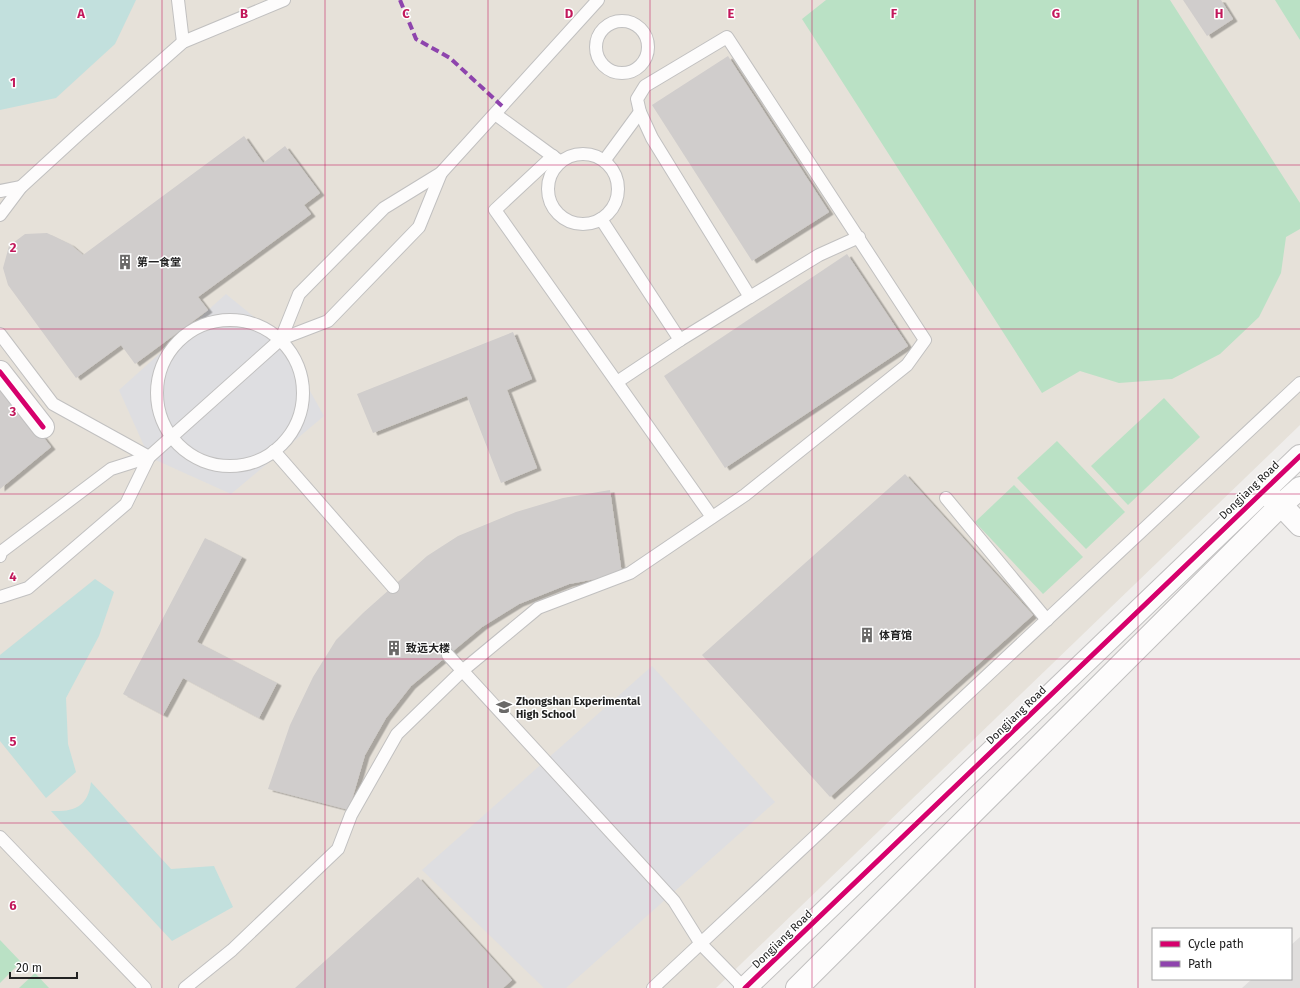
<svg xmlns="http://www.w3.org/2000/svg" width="1300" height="988" viewBox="0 0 1300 988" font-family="'Fira Sans','Noto Sans SC',sans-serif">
<defs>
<filter id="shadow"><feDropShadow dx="4.5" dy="2.5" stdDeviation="0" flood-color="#0004"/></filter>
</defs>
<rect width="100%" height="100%" fill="#efedeb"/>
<polygon fill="#dfdddc" points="1300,937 1300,988 1242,988 1252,979 1291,979 1291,945"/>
<polygon fill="#e6e1d9" points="0,0 1300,0 1300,425 716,988 0,988"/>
<g fill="#bae1c5">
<polygon points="826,0 1170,0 1300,203 1300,229 1286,237 1281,273 1259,317 1220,354 1172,379 1119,383 1080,371 1042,393 802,19"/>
<polygon points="1275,0 1300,0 1300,40"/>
<polygon points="1164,398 1200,437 1128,505 1091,466"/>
<polygon points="1057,441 1125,512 1086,549 1017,478"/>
<polygon points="1014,485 1083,557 1043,594 975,522"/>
<polygon points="0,940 21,962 0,983"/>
<polygon points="35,973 49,988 19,988"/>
</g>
<g fill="#dedee1">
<polygon points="226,294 281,339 324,416 231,494 149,457 119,390"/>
<polygon points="652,666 775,802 566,988 544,988 422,870"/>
</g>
<g fill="#c2e0dd">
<polygon points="0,0 136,0 115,44 56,98 0,110"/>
<polygon points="95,579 114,592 99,636 66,698 68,744 76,772 46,798 0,741 0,655"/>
<path d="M 91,782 L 171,869 L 214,866 L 233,907 L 172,941 L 51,811 C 74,812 88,807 91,782 Z"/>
</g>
<g fill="#d0cdcc" filter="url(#shadow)">
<polygon points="1183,0 1221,0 1233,19 1207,36"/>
<polygon points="728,56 829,212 752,261 652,105"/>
<polygon points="244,136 263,163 285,146 320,193 304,205 311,214 198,297 208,310 135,364 121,345 76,378 8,285 3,268 9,246 25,234 47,233 70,244 83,255"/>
<polygon points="847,254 908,346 725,468 664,376"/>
<polygon points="513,332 532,379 507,390 537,468 501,483 467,396 373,433 357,394"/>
<polygon points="0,381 51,447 0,489"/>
<polygon points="905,474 1033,615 830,797 702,655"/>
<polygon points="610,490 622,574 569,584 519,604 482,627 411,686 386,718 365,755 349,810 268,789 290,725 313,677 336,640 363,613 427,556 458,536 516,512 563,498"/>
<polygon points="205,538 242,557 197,642 277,683 259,718 183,678 163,715 123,694"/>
<polygon points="418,877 512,980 503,988 295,988"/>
</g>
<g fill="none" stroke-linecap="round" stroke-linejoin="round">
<defs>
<g id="service">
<polyline points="178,0 183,42"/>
<circle cx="622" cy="47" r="26"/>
<polyline points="495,114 558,160"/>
<circle cx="583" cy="189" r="35"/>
<polyline points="553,156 495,210 712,517"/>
<polyline points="604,161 640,112"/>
<polyline points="0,191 21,187"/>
<polyline points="0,215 21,187 81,132 183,42 284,0"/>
<polyline points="601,219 680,340 750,297"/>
<circle cx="230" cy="393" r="73"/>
<polyline points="0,334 53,404 149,457"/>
<polyline points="281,339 299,294 384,208 441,173 598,0"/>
<polyline points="617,382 680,340"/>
<polyline points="274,451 393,587"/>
<polyline points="946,498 1047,620"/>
<polyline points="0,556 1,552 111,469 149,457"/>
<polyline points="0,597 28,588 126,504 149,457 281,339 328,321 419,227 441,173"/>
<polyline points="448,655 674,901 701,944 744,988"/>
<polyline points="0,837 145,988"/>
<polyline points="185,988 232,950 338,849 351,815 397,734 462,671 538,608 630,573 745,495 907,365 925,340 727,37 645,86 637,99 640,112 652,138 750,297 819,255 859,237"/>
<polyline points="653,988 1300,383"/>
</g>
<polyline id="minor" points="0,372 43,427"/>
<g id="tertiary">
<polyline points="1269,496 1281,505 1300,525"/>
<polyline points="745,988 1300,456"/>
<polyline points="797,988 1281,505 1300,488"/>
</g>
</defs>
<use href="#service" stroke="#c1c0c0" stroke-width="14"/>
<use href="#minor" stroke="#c1c0c0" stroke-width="24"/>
<use href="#tertiary" stroke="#c1c0c0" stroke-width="24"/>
<use href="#service" stroke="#fdfcfc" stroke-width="12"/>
<use href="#minor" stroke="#fdfcfc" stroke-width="22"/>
<use href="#tertiary" stroke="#fdfcfc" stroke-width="22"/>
<polyline stroke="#8e44ad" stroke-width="4" stroke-dasharray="8 4" stroke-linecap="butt" points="400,0 416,39 450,58 502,106"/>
<defs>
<g id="cycleway">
<polyline points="0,372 43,427"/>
<polyline points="745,988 1300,456"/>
</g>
</defs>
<use href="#cycleway" stroke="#fff" stroke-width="8"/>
<use href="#cycleway" stroke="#d6006c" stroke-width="5"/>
</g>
<path fill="none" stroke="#c2185b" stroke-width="1" stroke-opacity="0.55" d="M 162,0 L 162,988M 325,0 L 325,988M 488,0 L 488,988M 650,0 L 650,988M 812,0 L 812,988M 975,0 L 975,988M 1138,0 L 1138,988M 0,165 L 1300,165M 0,329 L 1300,329M 0,494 L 1300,494M 0,659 L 1300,659M 0,823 L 1300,823"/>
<defs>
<symbol id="building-bare" viewBox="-9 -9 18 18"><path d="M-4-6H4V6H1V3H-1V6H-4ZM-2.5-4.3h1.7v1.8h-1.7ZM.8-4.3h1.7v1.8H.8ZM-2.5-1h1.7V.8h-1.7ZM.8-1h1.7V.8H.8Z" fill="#6a6968" stroke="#fff" stroke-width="2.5" paint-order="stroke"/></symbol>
<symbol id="school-bare" viewBox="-9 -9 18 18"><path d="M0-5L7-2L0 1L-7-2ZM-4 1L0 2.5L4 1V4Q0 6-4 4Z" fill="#6a6968" stroke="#fff" stroke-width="2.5" paint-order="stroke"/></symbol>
</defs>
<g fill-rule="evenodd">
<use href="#building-bare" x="114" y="251" width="22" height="22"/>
<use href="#building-bare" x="856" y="624" width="22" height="22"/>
<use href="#building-bare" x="383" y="637" width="22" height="22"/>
<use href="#school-bare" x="493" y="696" width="22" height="22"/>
</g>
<g text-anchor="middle" stroke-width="3" stroke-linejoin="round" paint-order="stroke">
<g font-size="11" font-weight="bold" fill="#222" stroke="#fff" text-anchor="start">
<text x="137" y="266">第一食堂</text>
<text x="879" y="639">体育馆</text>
<text x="406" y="652">致远大楼</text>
<text x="516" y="705">Zhongshan Experimental<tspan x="516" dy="13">High School</tspan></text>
</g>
<g font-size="11" fill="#222" stroke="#fff">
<text transform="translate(1249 490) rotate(-44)" y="4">Dongjiang Road</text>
<text transform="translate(1016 715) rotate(-44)" y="4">Dongjiang Road</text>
<text transform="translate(782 939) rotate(-44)" y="4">Dongjiang Road</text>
</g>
</g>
<g font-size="13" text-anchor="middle" font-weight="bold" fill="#c2185b" stroke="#fff" stroke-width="3" stroke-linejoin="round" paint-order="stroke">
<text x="81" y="18">A</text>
<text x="244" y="18">B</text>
<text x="406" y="18">C</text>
<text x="569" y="18">D</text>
<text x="731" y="18">E</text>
<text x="894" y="18">F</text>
<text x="1056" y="18">G</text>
<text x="1219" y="18">H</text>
<text x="13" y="87">1</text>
<text x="13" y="252">2</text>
<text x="13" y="416">3</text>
<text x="13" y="581">4</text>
<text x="13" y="746">5</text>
<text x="13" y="910">6</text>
</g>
<rect x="1152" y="928" width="140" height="52" fill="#ffffff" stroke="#a7a7a7"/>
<rect x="1160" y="941" width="20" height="6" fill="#d6006c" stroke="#a7a7a7"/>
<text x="1188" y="948" font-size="12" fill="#222222">Cycle path</text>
<rect x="1160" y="961" width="20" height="6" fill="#8e44ad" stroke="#a7a7a7"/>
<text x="1188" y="968" font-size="12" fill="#222222">Path</text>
<path d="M10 972v6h67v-6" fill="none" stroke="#222222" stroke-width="2"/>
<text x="16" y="972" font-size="12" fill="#222222" stroke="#ffffff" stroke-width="3" paint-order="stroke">20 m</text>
</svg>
